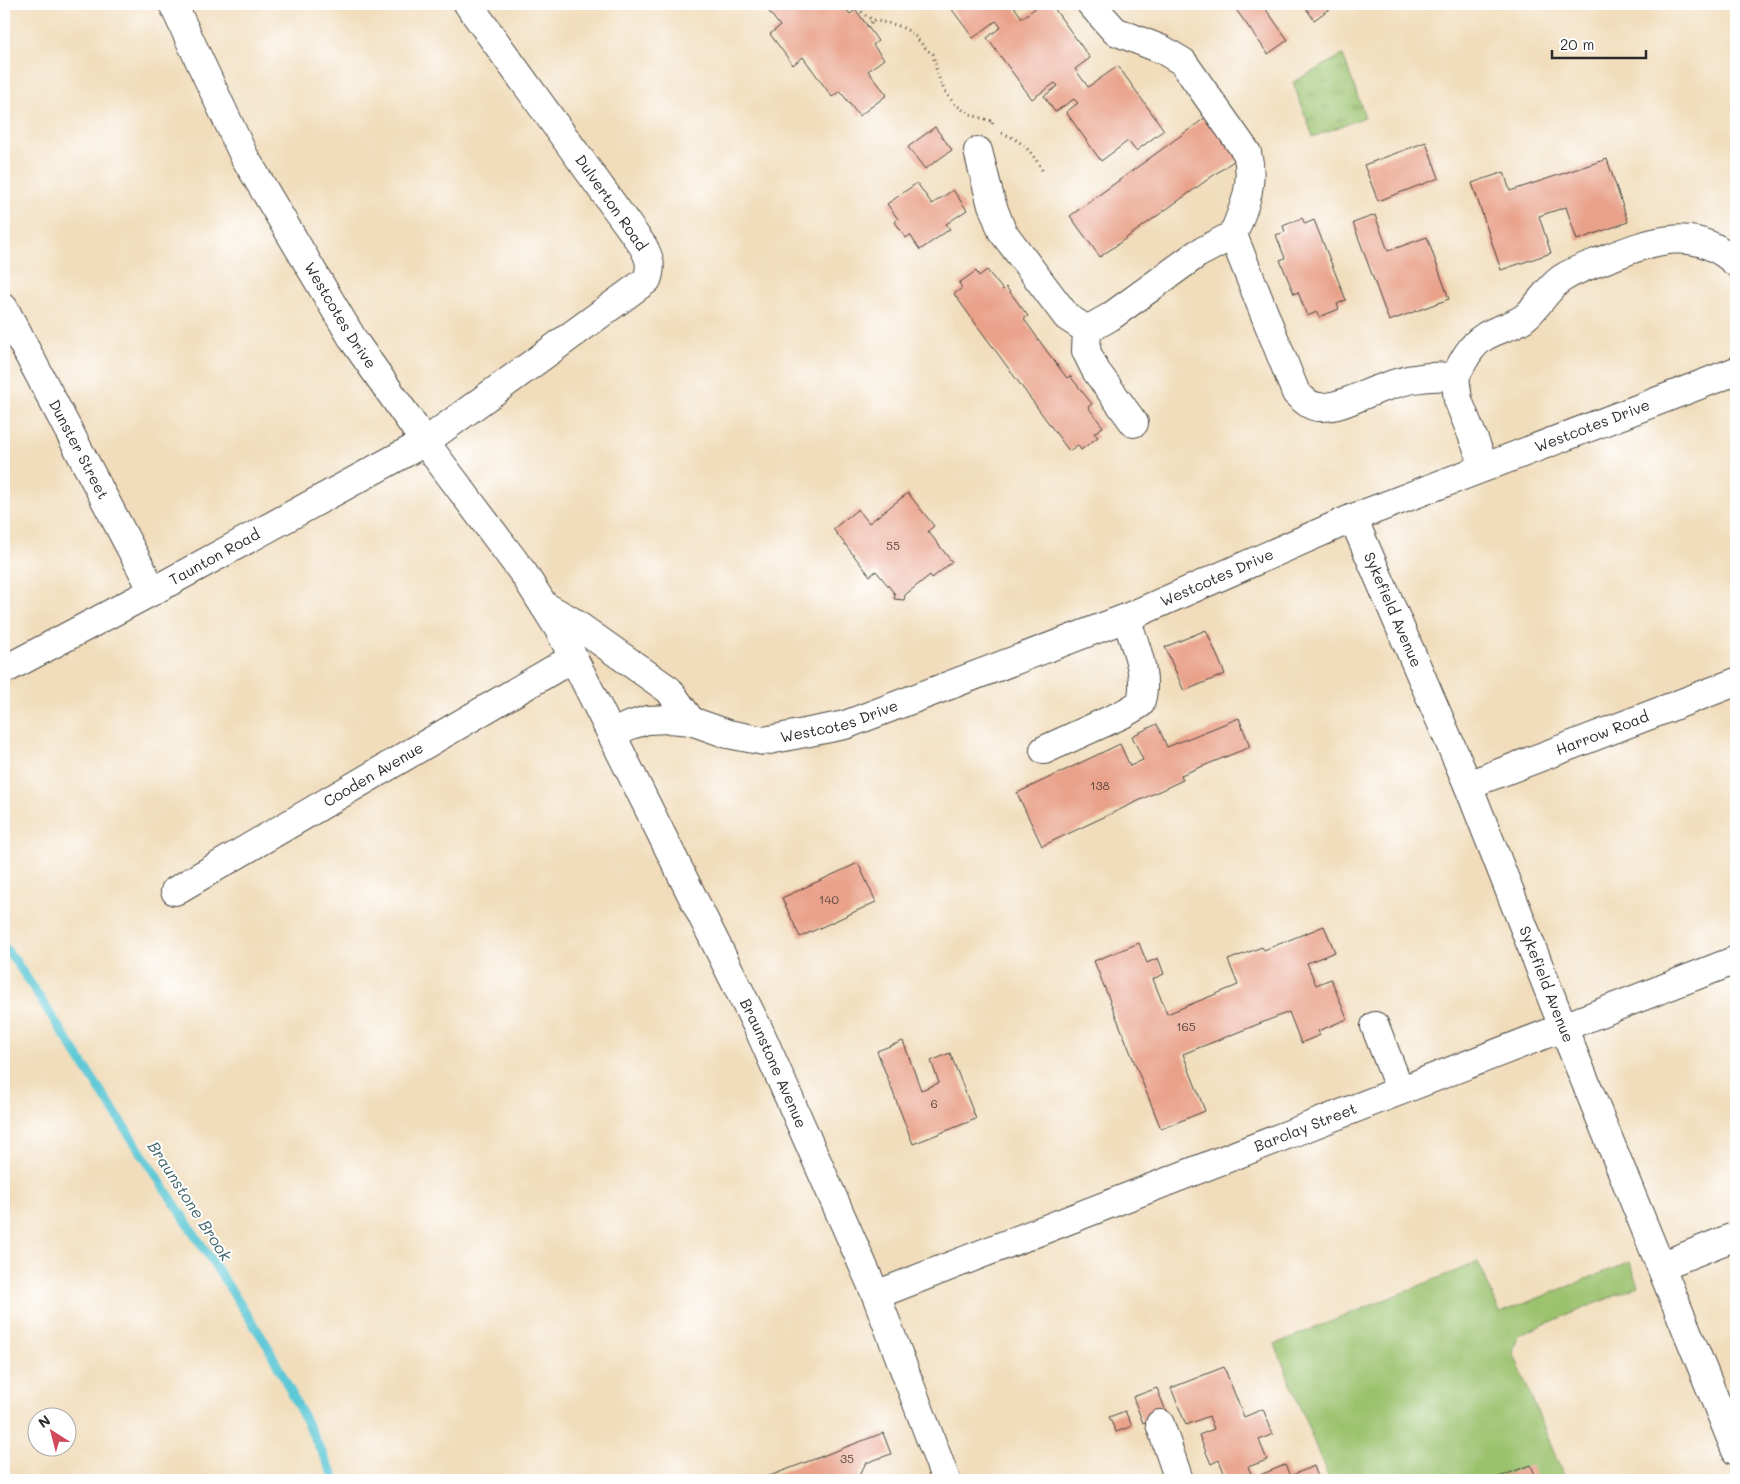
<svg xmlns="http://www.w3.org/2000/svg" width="1740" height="1484" viewBox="0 0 1740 1484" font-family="Mali,sans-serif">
<defs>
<pattern id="park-tufts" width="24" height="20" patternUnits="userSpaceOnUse" patternTransform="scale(1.25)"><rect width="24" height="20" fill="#9ac16c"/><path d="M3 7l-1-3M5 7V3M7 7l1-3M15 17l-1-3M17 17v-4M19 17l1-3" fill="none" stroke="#7e9d59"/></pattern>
</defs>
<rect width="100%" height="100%" fill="#fff"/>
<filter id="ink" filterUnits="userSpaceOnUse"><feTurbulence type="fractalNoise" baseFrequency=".02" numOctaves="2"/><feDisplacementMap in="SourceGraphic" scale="10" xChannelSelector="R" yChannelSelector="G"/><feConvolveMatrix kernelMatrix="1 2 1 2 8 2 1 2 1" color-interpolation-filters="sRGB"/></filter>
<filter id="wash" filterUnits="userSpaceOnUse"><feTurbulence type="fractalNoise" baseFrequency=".0096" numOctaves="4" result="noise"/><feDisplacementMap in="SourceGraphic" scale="20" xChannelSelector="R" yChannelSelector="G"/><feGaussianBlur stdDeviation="1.12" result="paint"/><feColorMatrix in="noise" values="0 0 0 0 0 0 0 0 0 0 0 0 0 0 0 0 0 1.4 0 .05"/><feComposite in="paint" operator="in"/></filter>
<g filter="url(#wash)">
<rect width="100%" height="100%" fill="#f1ddbc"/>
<polygon fill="#9ac16c" stroke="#62764c" points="1478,1262 1500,1313 1630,1262 1639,1286 1518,1335 1513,1352 1565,1480 1329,1480 1275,1344"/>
<polygon fill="url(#park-tufts)" stroke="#62764c" points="1343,55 1365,117 1313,137 1293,82"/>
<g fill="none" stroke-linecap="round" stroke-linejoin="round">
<polyline stroke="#5dc8d6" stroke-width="9" points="4,947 15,960 267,1345 336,1480"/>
</g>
<g id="blocks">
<g fill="#e9a189">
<polygon points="763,4 842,4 850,14 856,10 878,41 873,45 884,59 868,71 887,95 859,116 840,91 832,97 803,57 793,65 770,34 780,26"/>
<polygon points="948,4 1012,4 1022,18 1041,4 1051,4 1090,58 1075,69 1088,87 1118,66 1164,130 1136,151 1128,141 1101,161 1066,112 1078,103 1074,99 1055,112 1044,96 1058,86 1055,83 1032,99 987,38 1001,27 996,21 973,38"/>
<polygon points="1232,4 1262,4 1288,40 1268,54"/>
<polygon points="1303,4 1334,4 1335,5 1314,20"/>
<polygon points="1209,115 1239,157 1100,257 1070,216"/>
<polygon points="935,127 952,150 925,169 908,147"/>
<polygon points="1426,142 1439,178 1378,201 1364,165"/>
<polygon points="1607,159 1628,222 1577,240 1566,207 1539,216 1551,253 1501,270 1472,183 1504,172 1510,191"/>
<polygon points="917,183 932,204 953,190 967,210 946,224 950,229 920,250 910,235 906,238 895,222 898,219 887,204"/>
<polygon points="1375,215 1388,251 1427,237 1449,299 1389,321 1353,223"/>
<polygon points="1302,218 1305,224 1314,220 1346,300 1337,304 1339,309 1319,317 1317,312 1307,316 1298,292 1294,294 1280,260 1285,258 1276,235 1285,232 1283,226"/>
<polygon points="987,270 1003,290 1006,287 1028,316 1024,319 1051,357 1067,378 1070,376 1092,404 1088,407 1103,427 1094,433 1098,437 1081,450 1078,445 1069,451 954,294 962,288 959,283 976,271 979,276"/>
<polygon points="908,493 934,526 928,531 952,562 932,578 930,575 905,595 904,600 894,599 895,594 876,571 870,576 833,529 858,509 869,523"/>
<polygon points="1206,630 1225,674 1184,691 1165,647"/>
<polygon points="1239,718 1250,747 1181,775 1183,780 1042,846 1017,793 1120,744 1130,766 1143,760 1132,736 1157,724 1167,747"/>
<polygon points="858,863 876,902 800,937 782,898"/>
<polygon points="1324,926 1335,952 1307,963 1316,985 1331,979 1347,1019 1318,1031 1320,1035 1301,1043 1289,1012 1183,1054 1205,1111 1161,1129 1094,961 1139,943 1147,963 1158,958 1164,974 1153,979 1167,1014 1238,985 1228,960 1262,947 1264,950"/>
<polygon points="903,1041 921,1090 939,1083 931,1061 950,1053 976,1119 913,1144 877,1051"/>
<polygon points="1224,1367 1244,1417 1263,1409 1273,1434 1259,1440 1267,1460 1248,1467 1253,1478 1246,1480 1227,1480 1219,1460 1211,1464 1199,1435 1214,1429 1209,1416 1186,1425 1171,1388"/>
<polygon points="1157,1388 1167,1414 1143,1423 1133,1397"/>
<polygon points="1125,1411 1132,1426 1116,1432 1109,1417"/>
<polygon points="883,1433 891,1454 866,1463 858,1477 859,1480 759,1480"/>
<polygon points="1285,1465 1290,1476 1314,1466 1319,1480 1256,1480 1255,1477"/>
<polygon points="1531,1465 1537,1480 1491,1480"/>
</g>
</g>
</g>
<g filter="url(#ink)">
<use href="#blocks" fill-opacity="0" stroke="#494641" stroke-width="1"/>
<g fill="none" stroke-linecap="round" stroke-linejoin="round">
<defs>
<g id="minor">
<path id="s1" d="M 173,4 L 244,156 L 354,341 L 425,442 L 524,574 L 560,631 L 759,1030 L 876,1295 L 946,1480"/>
<path d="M 1091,4 L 1115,31 L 1163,50 L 1183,62 L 1247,153 C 1255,183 1244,208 1233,235 L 1296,393 C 1304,400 1311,408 1322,407 C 1342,407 1363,394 1382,388 C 1405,379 1430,375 1455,377 C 1462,363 1470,346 1484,337 C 1496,329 1512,327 1524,318 C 1538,307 1546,290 1561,279 C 1574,270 1591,265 1606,259 C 1652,241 1695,224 1736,263"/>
<polyline points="978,151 991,202 1002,231 1067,317 1087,330 1110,317 1197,254 1233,235"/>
<path id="s2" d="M 4,308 L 153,591"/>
<polyline points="1087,330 1086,351 1096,371 1134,423"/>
<polyline points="1455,377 1458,400 1485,467"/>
<path id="s3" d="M 1353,518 L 1468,785 L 1563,1027 L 1736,1451"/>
<polyline points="545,606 570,620 669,690 691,721"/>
<path id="s4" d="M 4,670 L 153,591 L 425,442 L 647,280 C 652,266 650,259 643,246 L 468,4"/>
<path id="s5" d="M 612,735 L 628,726 L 647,720 L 670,719 L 691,721 L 728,734 L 764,741 L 845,725 L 1126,618 L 1353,518 L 1736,371"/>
<path d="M 1044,750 L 1123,714 L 1140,704 C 1150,677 1134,643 1126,618"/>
<path id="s6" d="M 1468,785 L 1736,682"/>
<path id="s7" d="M 175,891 L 573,658"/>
<polyline points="1375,1026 1400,1090"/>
<polyline points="1661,1266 1736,1236"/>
<path id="s8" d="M 876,1295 L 1736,960"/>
<polyline points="1160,1424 1179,1480"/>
</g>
</defs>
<use href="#minor" stroke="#494641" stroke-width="30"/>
<g stroke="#494641" stroke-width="3" stroke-dasharray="1 4" stroke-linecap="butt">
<path d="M 855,4 C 873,29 885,17 907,30 C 918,36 922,48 933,54 C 940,93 953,113 993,121 L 992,125"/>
<polyline points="867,26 873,21"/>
<path d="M 1002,133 C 1021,140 1034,153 1043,172"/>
</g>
<use href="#minor" stroke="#fff" stroke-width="28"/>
</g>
</g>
<g text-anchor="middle" stroke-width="4" stroke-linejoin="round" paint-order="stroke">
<g font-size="12" fill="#5a4842">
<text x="893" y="550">55</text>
<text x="1100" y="790">138</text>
<text x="829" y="904">140</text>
<text x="1186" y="1031">165</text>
<text x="934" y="1108">6</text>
<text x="847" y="1463">35</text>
</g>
<g font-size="15" fill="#2b2b2b" stroke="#fff">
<text transform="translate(611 203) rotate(55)" y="5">Dulverton Road</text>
<text dy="5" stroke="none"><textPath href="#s1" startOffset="354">Westcotes Drive</textPath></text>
<text dy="5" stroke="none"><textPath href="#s5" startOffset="1046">Westcotes Drive</textPath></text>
<text dy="5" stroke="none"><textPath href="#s2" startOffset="160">Dunster Street</textPath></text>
<text dy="5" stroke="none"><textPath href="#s4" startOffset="239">Taunton Road</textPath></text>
<text dy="5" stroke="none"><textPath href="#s5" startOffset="641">Westcotes Drive</textPath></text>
<text dy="5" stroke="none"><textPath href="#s3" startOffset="100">Sykefield Avenue</textPath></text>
<text dy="5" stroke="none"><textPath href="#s5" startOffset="236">Westcotes Drive</textPath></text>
<text dy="5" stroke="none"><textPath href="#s6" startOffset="144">Harrow Road</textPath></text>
<text dy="5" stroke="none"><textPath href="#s7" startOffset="230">Cooden Avenue</textPath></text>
<text dy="5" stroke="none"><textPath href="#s3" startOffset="505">Sykefield Avenue</textPath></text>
<text dy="5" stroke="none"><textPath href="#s1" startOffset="1221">Braunstone Avenue</textPath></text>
<text dy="5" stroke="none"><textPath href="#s8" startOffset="461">Barclay Street</textPath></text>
</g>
<g font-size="16" font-style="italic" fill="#3c6267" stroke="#fff">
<text transform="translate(190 1201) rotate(57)" y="6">Braunstone Brook</text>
</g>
</g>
<rect width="1740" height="1484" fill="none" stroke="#fff" stroke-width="20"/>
<g transform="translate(52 1432) rotate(324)"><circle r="24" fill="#ffffff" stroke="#aaaaaa"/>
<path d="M0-4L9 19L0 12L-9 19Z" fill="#d1495b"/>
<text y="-8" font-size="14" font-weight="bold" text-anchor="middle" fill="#2b2b2b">N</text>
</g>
<path d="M1552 50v8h94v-8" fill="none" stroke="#2b2b2b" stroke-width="2.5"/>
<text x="1560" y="50" font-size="15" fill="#2b2b2b" stroke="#ffffff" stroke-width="4" paint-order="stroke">20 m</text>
</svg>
